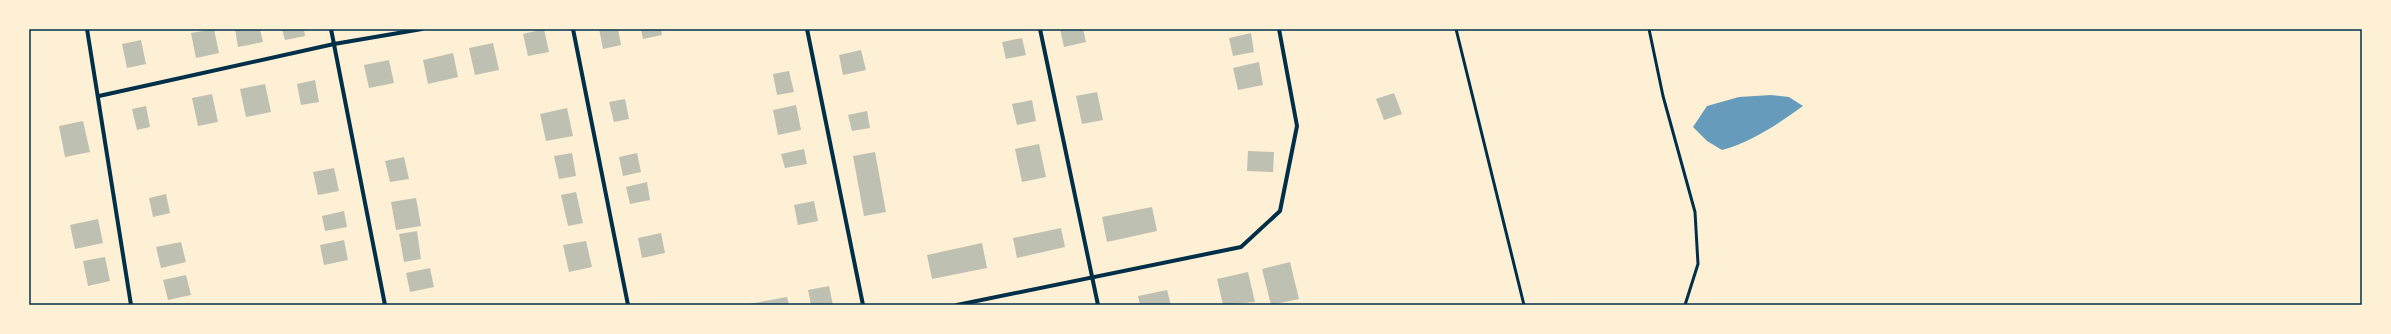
<svg xmlns="http://www.w3.org/2000/svg" width="2391" height="334" viewBox="0 0 2391 334" font-family="Mulish,sans-serif">
<rect width="100%" height="100%" fill="#fdf0d5"/>
<path fill="#669bbc" d="M 1771,95 L 1789,97 L 1803,106 C 1778,124 1752,142 1722,150 L 1707,141 L 1693,127 L 1707,106 L 1739,97 Z"/>
<g fill="#bec0b2">
<polygon points="214,29 219,53 196,58 191,33"/>
<polygon points="235,29 260,29 263,42 238,47"/>
<polygon points="282,29 304,29 305,36 285,40"/>
<polygon points="544,29 549,52 528,56 523,34"/>
<polygon points="599,29 618,29 621,45 603,49"/>
<polygon points="641,29 661,29 662,35 643,39"/>
<polygon points="1060,29 1083,29 1086,42 1064,47"/>
<polygon points="1251,33 1254,52 1233,56 1229,38"/>
<polygon points="1022,38 1026,55 1006,59 1002,42"/>
<polygon points="141,40 146,64 127,68 122,44"/>
<polygon points="493,43 499,70 475,75 469,48"/>
<polygon points="861,50 866,70 843,75 839,55"/>
<polygon points="453,53 458,77 428,84 423,60"/>
<polygon points="389,60 394,83 369,88 364,65"/>
<polygon points="1259,62 1263,85 1238,90 1233,68"/>
<polygon points="789,71 794,92 777,95 773,74"/>
<polygon points="315,80 319,102 301,105 297,84"/>
<polygon points="265,84 271,112 246,117 240,89"/>
<polygon points="1097,92 1103,120 1082,124 1076,96"/>
<polygon points="1394,93 1402,114 1384,120 1376,99"/>
<polygon points="212,94 218,122 198,126 192,98"/>
<polygon points="625,99 629,119 614,122 609,102"/>
<polygon points="1032,100 1036,121 1017,125 1012,104"/>
<polygon points="796,105 801,130 778,135 773,110"/>
<polygon points="146,106 150,127 137,130 132,109"/>
<polygon points="567,108 573,136 546,141 540,114"/>
<polygon points="867,111 870,128 852,131 848,115"/>
<polygon points="83,121 90,152 65,157 59,126"/>
<polygon points="1039,144 1046,177 1022,182 1015,149"/>
<polygon points="804,149 807,164 785,168 781,154"/>
<polygon points="1248,151 1274,152 1273,172 1247,171"/>
<polygon points="875,152 886,212 864,216 853,156"/>
<polygon points="572,153 576,176 559,179 554,156"/>
<polygon points="637,153 641,172 623,176 619,157"/>
<polygon points="404,157 409,179 390,182 385,161"/>
<polygon points="334,168 339,191 318,195 313,172"/>
<polygon points="647,182 650,200 630,204 626,187"/>
<polygon points="576,192 583,223 568,226 561,195"/>
<polygon points="166,194 170,213 153,217 149,198"/>
<polygon points="416,198 421,226 396,230 391,202"/>
<polygon points="814,201 818,221 798,225 794,205"/>
<polygon points="1152,207 1157,231 1107,242 1102,217"/>
<polygon points="344,211 347,227 325,231 322,216"/>
<polygon points="98,219 103,243 75,249 70,225"/>
<polygon points="1061,228 1065,247 1017,258 1013,238"/>
<polygon points="417,231 421,259 404,262 399,234"/>
<polygon points="661,233 665,253 642,258 638,238"/>
<polygon points="344,240 348,260 324,265 320,245"/>
<polygon points="586,241 592,267 569,272 563,245"/>
<polygon points="181,242 186,262 161,268 156,247"/>
<polygon points="982,243 987,268 932,279 927,255"/>
<polygon points="105,257 110,281 88,286 83,261"/>
<polygon points="1290,262 1299,299 1271,305 1262,269"/>
<polygon points="430,268 434,287 410,292 406,273"/>
<polygon points="1248,272 1255,302 1223,305 1217,279"/>
<polygon points="186,275 191,295 168,300 163,280"/>
<polygon points="829,286 833,305 811,305 808,290"/>
<polygon points="1167,290 1171,305 1140,305 1138,296"/>
<polygon points="787,297 789,305 749,305 749,304"/>
</g>
<g fill="none" stroke-linecap="round" stroke-linejoin="round">
<g stroke="#003049" stroke-width="3">
<polyline points="1456,29 1524,305"/>
<polyline points="1649,29 1663,96 1695,212 1698,264 1685,305"/>
</g>
<g stroke="#003049" stroke-width="4">
<polyline points="87,29 131,305"/>
<polyline points="331,29 385,305"/>
<polyline points="573,29 628,305"/>
<polyline points="807,29 863,305"/>
<polyline points="1040,29 1098,305"/>
<polyline points="99,96 334,44 422,29"/>
<polyline points="957,305 1241,247 1280,211 1297,126 1279,29"/>
</g>
</g>
<rect width="2391" height="334" fill="none" stroke="#fdf0d5" stroke-width="60"/>
<rect x="30" y="30" width="2331" height="274" fill="none" stroke="#003049" stroke-width="1.5"/>
</svg>
